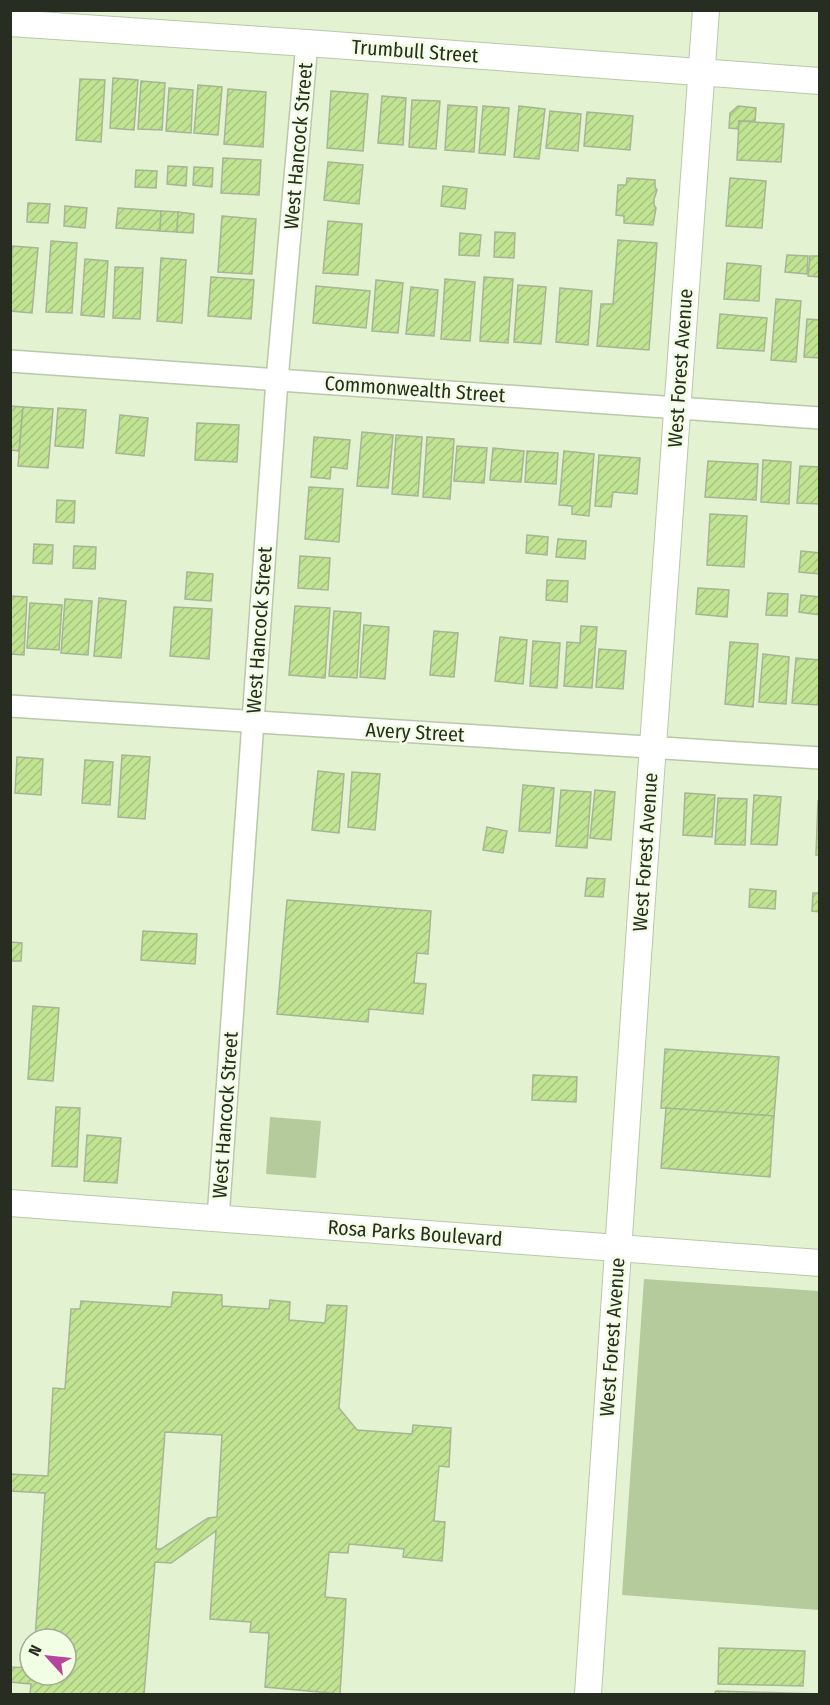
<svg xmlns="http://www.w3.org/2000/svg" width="830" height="1705" viewBox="0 0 830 1705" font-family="'Fira Sans Condensed',sans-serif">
<defs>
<pattern id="building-hatch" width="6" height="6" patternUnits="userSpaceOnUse" patternTransform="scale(1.5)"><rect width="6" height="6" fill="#c1e493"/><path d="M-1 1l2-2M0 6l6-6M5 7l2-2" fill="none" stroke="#a6c47e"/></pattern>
</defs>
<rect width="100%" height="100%" fill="#e3f2d1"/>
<g fill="#b5cb9b">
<polygon points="270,1117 321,1121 316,1178 266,1174"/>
<polygon points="644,1279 819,1291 819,1610 622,1595"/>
</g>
<g fill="url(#building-hatch)" stroke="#a6b595" stroke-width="1.5" fill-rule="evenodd">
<polygon points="113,78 138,80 134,130 110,128"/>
<polygon points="80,79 105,80 101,142 76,140"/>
<polygon points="141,81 165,83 162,130 138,129"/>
<polygon points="198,85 222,87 218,135 194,133"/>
<polygon points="169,88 193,90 191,133 166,131"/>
<polygon points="228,89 266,92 263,147 224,144"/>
<polygon points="331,91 368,94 363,151 327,148"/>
<polygon points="382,96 406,98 403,145 378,143"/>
<polygon points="412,100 440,101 436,149 409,147"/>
<polygon points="448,105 477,107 474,152 445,150"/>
<polygon points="483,106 509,108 505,155 479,153"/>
<polygon points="519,106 545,109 539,159 514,157"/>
<polygon points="738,106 756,108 755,121 739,121 739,129 729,128 730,113"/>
<polygon points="550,111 581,114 578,151 546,148"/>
<polygon points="587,112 633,116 630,150 584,146"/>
<polygon points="739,121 784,124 781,162 737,160"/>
<polygon points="223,158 261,160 259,195 221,193"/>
<polygon points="328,162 363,165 359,204 324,200"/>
<polygon points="168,166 187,167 186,186 167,184"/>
<polygon points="194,167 213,168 212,187 193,185"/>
<polygon points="136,170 157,171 156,188 135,187"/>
<polygon points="627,178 655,180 655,187 657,190 654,199 654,205 656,208 653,225 624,223 624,216 616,215 618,185 626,185"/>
<polygon points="730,178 766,181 762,228 726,226"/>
<polygon points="443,186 467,189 465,209 441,206"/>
<polygon points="28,203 50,204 48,223 27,222"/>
<polygon points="65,206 87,208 85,228 64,226"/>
<polygon points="118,208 161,211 160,231 116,228"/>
<polygon points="161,211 178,212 177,232 160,231"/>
<polygon points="178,212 194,214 193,233 177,232"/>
<polygon points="222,216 256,219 252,274 218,272"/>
<polygon points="328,221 362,224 358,275 323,273"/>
<polygon points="495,232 515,233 514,258 494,257"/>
<polygon points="460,233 481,235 479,256 459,255"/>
<polygon points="618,240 657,243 649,350 597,346 601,304 613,304"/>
<polygon points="51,241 77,243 72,313 46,312"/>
<polygon points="12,246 38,248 32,313 10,311"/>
<polygon points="787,255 808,256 807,274 785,272"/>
<polygon points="810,256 820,256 820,277 808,276"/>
<polygon points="161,258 186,260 182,323 157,321"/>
<polygon points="85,259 108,261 104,317 81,315"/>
<polygon points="727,263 761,266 759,301 724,299"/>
<polygon points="115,267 143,268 140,319 113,318"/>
<polygon points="211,277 254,280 251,319 208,316"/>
<polygon points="484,277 513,279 508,343 480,341"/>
<polygon points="445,279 475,282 470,341 441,339"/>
<polygon points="376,280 403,283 398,333 372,331"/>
<polygon points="518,285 546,287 541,344 514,342"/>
<polygon points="316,286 370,291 366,328 313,323"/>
<polygon points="411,287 438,290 434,336 406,334"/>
<polygon points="560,288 592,291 588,345 556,342"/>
<polygon points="776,299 801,301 796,362 771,360"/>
<polygon points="720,314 767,318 764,351 717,348"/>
<polygon points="807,319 820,320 820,358 804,357"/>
<polygon points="10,406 23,407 19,451 10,450"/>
<polygon points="23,407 53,409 48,468 18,466"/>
<polygon points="58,408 86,410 83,448 55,446"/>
<polygon points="120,415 148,418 144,456 116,453"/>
<polygon points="197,423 239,425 237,462 195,460"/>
<polygon points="362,432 393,435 388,488 357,486"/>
<polygon points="396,435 422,437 418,496 392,494"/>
<polygon points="314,437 350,440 347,469 331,467 330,479 311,477"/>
<polygon points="427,437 454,439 450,499 423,497"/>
<polygon points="457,446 487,448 484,483 454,481"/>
<polygon points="493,448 524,451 521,482 490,480"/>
<polygon points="527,451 558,453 556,484 525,482"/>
<polygon points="564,451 594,454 589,516 572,514 572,506 559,505"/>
<polygon points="599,455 640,458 637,494 613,492 611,507 595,506"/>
<polygon points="763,460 791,462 789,504 761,502"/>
<polygon points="708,461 758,464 756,500 705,497"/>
<polygon points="800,466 820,467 820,504 797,503"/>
<polygon points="309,487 343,489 339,542 305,539"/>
<polygon points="57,500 75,501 74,523 56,522"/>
<polygon points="710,514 747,516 744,567 707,565"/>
<polygon points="527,535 548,537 547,555 526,553"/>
<polygon points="558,539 586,541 585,559 556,557"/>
<polygon points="34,544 53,545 52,564 33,563"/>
<polygon points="74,546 96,547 95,569 73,568"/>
<polygon points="801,551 820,553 820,574 799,572"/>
<polygon points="300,556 330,558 328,590 298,588"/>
<polygon points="187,572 213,574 211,601 185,599"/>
<polygon points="547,580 568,581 567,602 546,600"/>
<polygon points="698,588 729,590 727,617 696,614"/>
<polygon points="768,593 788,594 787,616 766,615"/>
<polygon points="801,595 820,597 820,615 799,612"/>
<polygon points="10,596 27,597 24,655 10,654"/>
<polygon points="99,598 126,601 121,658 94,656"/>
<polygon points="65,599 92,601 88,655 61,653"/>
<polygon points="30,603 62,605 59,650 27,648"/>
<polygon points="295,606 330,608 325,678 289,675"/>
<polygon points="174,607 212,609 209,659 170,656"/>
<polygon points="334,611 361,613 357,678 329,676"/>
<polygon points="364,625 389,627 385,679 360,677"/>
<polygon points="581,626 597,627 592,688 564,686 567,642 580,643"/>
<polygon points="434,631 458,633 454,677 430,675"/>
<polygon points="500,637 527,640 523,684 495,681"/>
<polygon points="533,641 560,643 557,688 530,686"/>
<polygon points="730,642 758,644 753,707 725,704"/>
<polygon points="599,649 626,651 623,689 596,687"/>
<polygon points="763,654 789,657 786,704 759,702"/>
<polygon points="796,658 820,660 818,705 792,703"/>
<polygon points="122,755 150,757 145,819 118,817"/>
<polygon points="17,757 43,759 41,795 15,793"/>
<polygon points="85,760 113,762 110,805 82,803"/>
<polygon points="318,771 344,774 339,833 312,830"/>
<polygon points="352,772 380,774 375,830 348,827"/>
<polygon points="523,785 554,788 550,833 519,831"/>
<polygon points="561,790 591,792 587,848 556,846"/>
<polygon points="595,790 615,792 611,840 590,838"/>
<polygon points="685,793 715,795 712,837 683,835"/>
<polygon points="754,795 781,797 777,845 751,844"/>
<polygon points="718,798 747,799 745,845 715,844"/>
<polygon points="818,801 820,801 820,855 816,855"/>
<polygon points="487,827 507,831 503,853 483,850"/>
<polygon points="587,878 605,879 603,897 585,896"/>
<polygon points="750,889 776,891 775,909 749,907"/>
<polygon points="813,893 820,893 820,912 812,911"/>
<polygon points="287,900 431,911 428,954 417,953 414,983 426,984 423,1014 369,1009 368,1022 277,1014"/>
<polygon points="143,931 197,934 195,964 141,960"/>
<polygon points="10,942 22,943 21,961 10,961"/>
<polygon points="33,1006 59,1008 53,1081 28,1079"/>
<polygon points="665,1049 779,1057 774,1116 661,1108"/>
<polygon points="533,1075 577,1077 576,1102 532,1100"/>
<polygon points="56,1107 80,1108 77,1167 52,1166"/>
<polygon points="666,1108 774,1116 770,1177 661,1168"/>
<polygon points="87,1135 121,1138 117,1183 84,1181"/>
<path d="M 173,1292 L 222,1295 L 222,1306 L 269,1309 L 270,1300 L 290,1302 L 289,1320 L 325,1323 L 327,1305 L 347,1306 L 339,1408 L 357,1430 L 412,1434 L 413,1425 L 451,1428 L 449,1467 L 439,1466 L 434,1521 L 445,1522 L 442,1561 L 403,1557 L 404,1549 L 349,1544 L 348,1553 L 329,1552 L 325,1597 L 346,1599 L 340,1694 L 265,1687 L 269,1633 L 250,1632 L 251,1622 L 210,1619 L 216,1531 L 171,1563 L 155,1562 L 144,1694 L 30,1694 L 31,1684 L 10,1682 L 10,1667 L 30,1668 L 30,1675 L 66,1675 L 66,1639 L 35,1639 L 45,1493 L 10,1491 L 10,1474 L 48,1476 L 53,1388 L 65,1389 L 71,1309 L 80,1309 L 81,1301 L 171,1307 ZM 165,1432 L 222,1435 L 217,1517 L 208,1518 L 161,1549 L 156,1549 Z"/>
<polygon points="719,1648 805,1651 803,1686 718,1684"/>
<polygon points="716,1691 820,1694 714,1694"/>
</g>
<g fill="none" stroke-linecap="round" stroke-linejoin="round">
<defs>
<g id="minor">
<polyline points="10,361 820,418"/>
<polyline points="10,706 820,758"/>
<polyline points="218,1219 277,380 307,43"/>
</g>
<g id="tertiary">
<polyline points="10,23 307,43 820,81"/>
<polyline points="10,1203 820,1263"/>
<polyline points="588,1694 641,912 706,10"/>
</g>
</defs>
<use href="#minor" stroke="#b9c8a8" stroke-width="24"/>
<use href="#tertiary" stroke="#b9c8a8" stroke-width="28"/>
<use href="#minor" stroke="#fff" stroke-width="21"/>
<use href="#tertiary" stroke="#fff" stroke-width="26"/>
</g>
<g text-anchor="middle" stroke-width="5" stroke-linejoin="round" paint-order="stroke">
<g font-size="20" fill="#282d21" stroke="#f2fee3">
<text transform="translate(415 51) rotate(4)" y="7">Trumbull Street</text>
<text transform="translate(298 146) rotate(-85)" y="7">West Hancock Street</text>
<text transform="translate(680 368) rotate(-86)" y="7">West Forest Avenue</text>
<text transform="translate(415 389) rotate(4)" y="7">Commonwealth Street</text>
<text transform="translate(259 630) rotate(-86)" y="7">West Hancock Street</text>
<text transform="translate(415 732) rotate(3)" y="7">Avery Street</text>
<text transform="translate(645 852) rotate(-86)" y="7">West Forest Avenue</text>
<text transform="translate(225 1115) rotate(-86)" y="7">West Hancock Street</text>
<text transform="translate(415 1233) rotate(4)" y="7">Rosa Parks Boulevard</text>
<text transform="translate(612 1337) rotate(-86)" y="7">West Forest Avenue</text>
</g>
</g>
<rect width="830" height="1705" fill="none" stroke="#282d21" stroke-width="24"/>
<g transform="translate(48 1657) rotate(297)"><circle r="28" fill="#f2fee3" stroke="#a1aa95" stroke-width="1.5"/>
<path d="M0-4.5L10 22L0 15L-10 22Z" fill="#b7449d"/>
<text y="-9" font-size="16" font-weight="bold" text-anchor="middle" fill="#282d21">N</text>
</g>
</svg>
